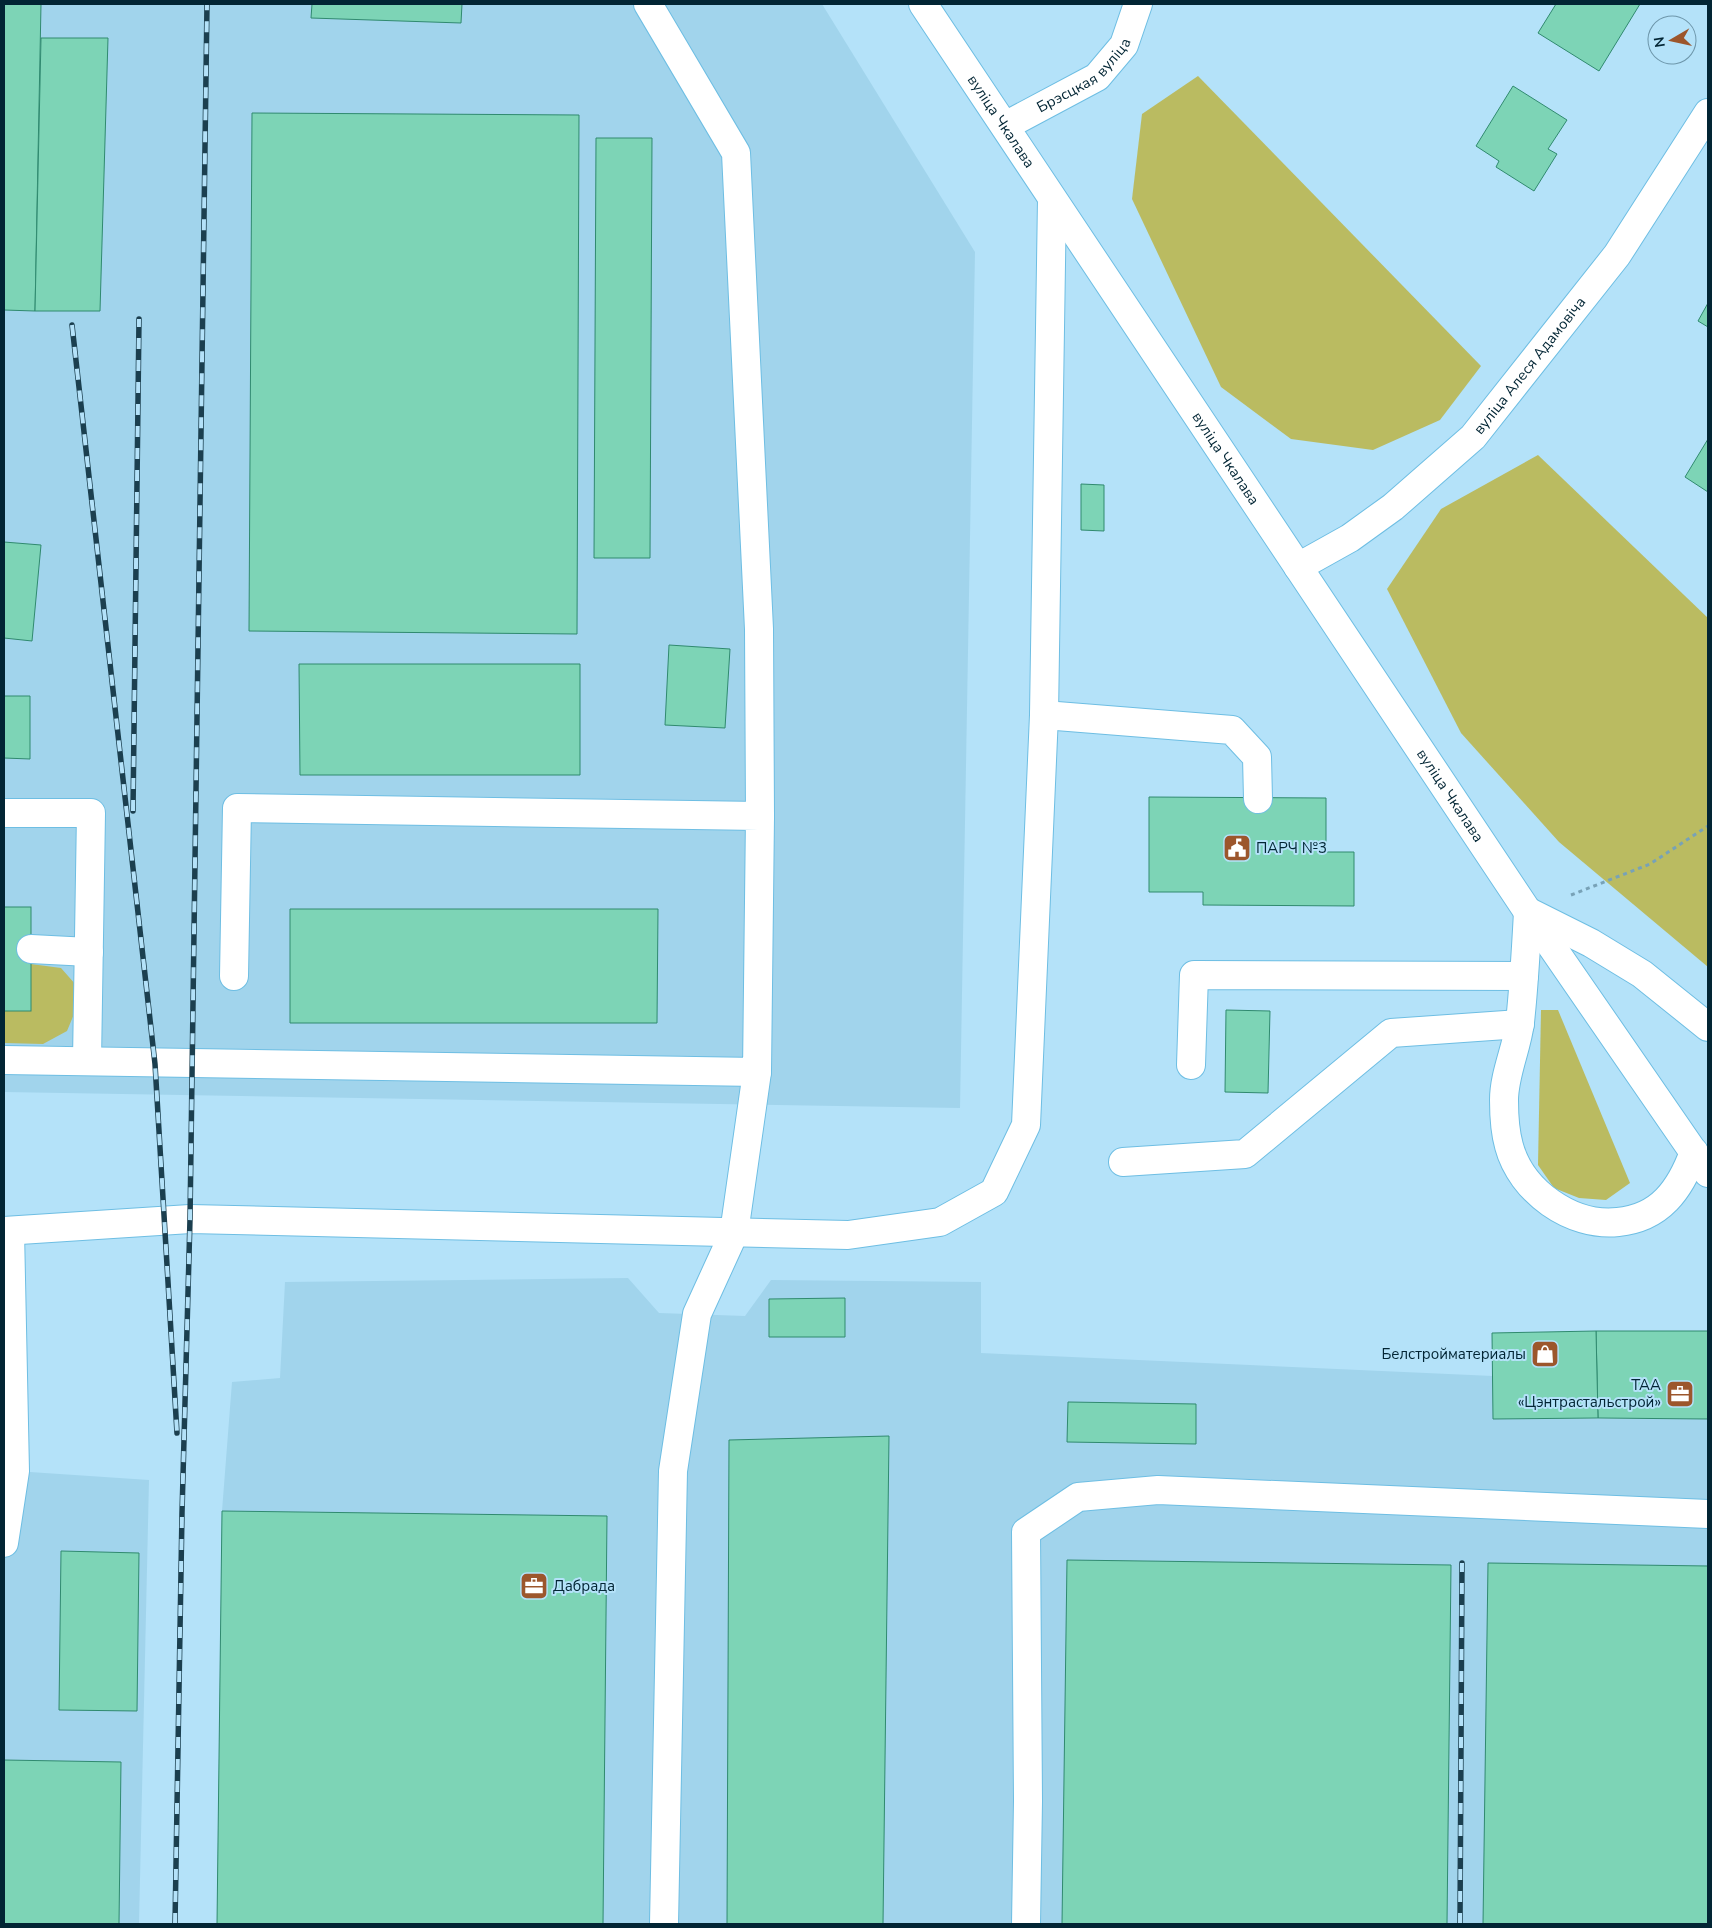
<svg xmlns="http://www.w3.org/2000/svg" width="1712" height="1928" viewBox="0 0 1712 1928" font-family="'Nunito Sans',sans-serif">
<rect width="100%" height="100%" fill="#b4e2f9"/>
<g fill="#a1d4ec">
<polygon points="4,4 822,4 975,252 960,1108 4,1092"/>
<polygon points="628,1278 659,1313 745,1316 771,1280 981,1282 981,1353 1493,1376 1493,1419 1708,1419 1708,1924 217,1924 222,1511 232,1382 280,1378 285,1282"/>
<polygon points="15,1471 149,1480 139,1924 4,1924 4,1472"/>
</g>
<g fill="#babb61">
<polygon points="1198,76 1481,366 1440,420 1373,450 1291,439 1221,387 1132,199 1142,114"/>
<polygon points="1538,455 1708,618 1708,967 1559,842 1461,733 1387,589 1441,509"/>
<polygon points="31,964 61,968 76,985 77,1007 67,1031 43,1044 4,1043 4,1011 31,1011"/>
<polygon points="1541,1010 1558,1010 1630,1183 1606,1200 1579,1198 1554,1188 1538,1165"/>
</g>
<g fill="#7dd4b6" stroke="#308a6f">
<polygon points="4,4 41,4 35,311 4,310"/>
<polygon points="312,4 462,4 461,23 311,18"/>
<polygon points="1556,4 1640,4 1599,71 1538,33"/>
<polygon points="41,38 108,38 100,311 35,311"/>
<polygon points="1513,86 1567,120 1548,149 1557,154 1534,191 1496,167 1499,161 1476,146"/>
<polygon points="252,113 579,115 577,634 249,631"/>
<polygon points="596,138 652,138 650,558 594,558"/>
<polygon points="1708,303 1708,327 1698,321"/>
<polygon points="1708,439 1708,492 1685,477"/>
<polygon points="1081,484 1104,485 1104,531 1081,530"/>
<polygon points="4,542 41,545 32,641 4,638"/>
<polygon points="669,645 730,649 725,728 665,725"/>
<polygon points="299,664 580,664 580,775 300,775"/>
<polygon points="4,696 30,696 30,759 4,758"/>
<polygon points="1149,797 1326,798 1326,852 1354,852 1354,906 1203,905 1203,892 1149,892"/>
<rect x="4" y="907" width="27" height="104"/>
<polygon points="290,909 658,909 657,1023 290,1023"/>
<polygon points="1226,1010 1270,1011 1268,1093 1225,1092"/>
<polygon points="845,1298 845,1337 769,1337 769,1299"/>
<polygon points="1596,1331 1708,1331 1708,1419 1598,1418"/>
<polygon points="1596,1331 1598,1418 1493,1419 1492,1333"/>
<polygon points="1068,1402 1196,1404 1196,1444 1067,1442"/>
<polygon points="889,1436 883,1924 727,1924 729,1440"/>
<polygon points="222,1511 607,1516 603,1924 217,1924"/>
<polygon points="61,1551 139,1553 137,1711 59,1710"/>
<polygon points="1067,1560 1451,1565 1447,1924 1062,1924"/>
<polygon points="1488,1563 1708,1566 1708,1924 1483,1924"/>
<polygon points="4,1760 121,1762 119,1924 4,1924"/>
</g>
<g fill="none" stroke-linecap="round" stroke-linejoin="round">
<defs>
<g id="minor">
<polyline points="648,4 736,153 759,629 760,816"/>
<path id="s1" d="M 923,4 L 1528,912 L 1708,1173"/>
<path id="s2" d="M 1005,126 L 1097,77 L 1124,45 L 1138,4"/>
<path id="s3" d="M 1298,567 L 1350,538 L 1393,507 L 1473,437 L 1617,255 L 1708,113"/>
<polyline points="1044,715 1232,730 1257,757 1258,799"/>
<polyline points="4,813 91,813 87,1061"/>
<path d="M 1528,912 C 1526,949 1524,986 1520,1022 C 1517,1048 1504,1074 1504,1100 C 1504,1114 1505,1132 1509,1146 C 1521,1191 1571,1227 1618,1222 C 1660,1218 1680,1190 1694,1152"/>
<polyline points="1529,912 1591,943 1642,974 1708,1027"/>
<polyline points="31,949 89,952"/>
<polyline points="4,1060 757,1072 760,816 237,808 234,976"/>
<polyline points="1191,1065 1194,975 1524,976"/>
<polyline points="1123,1162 1245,1154 1391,1033 1520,1024"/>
<polyline points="4,1231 190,1219 848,1235 940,1222 994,1192 1026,1125 1044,715 1052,199"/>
<polyline points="4,1543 15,1471 10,1231"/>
<polyline points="664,1924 673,1471 697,1314 734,1233 757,1072"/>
<polyline points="1026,1924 1028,1801 1026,1532 1078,1497 1158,1490 1708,1514"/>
</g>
</defs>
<use href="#minor" stroke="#6ebee3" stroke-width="30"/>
<polyline stroke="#78a2b7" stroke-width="3" stroke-dasharray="4 4" stroke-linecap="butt" points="1571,895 1650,864 1708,826"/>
<use href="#minor" stroke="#fff" stroke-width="28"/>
<defs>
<g id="rail">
<polyline points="72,325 155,1064 177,1433"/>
<polyline points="133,811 139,319"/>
<polyline points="175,1924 182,1513 190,1219 207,4"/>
<polyline points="1460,1924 1462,1563"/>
</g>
</defs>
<use href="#rail" stroke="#1b3f4f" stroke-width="5.5"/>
<use href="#rail" stroke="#b4e2f9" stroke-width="4" stroke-dasharray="11" stroke-linecap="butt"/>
</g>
<defs>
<symbol id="civic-square" viewBox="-11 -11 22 22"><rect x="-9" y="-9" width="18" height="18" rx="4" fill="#9c562c" stroke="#b4e2f9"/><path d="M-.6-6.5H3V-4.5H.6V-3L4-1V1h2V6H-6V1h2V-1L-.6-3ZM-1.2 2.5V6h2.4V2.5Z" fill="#fff"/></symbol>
<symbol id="shop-square" viewBox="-11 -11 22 22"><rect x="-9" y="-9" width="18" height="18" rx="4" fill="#9c562c" stroke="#b4e2f9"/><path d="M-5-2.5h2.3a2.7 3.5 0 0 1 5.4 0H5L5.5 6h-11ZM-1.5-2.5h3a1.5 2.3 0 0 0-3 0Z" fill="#fff"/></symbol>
<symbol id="office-square" viewBox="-11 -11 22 22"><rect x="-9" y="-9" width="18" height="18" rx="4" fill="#9c562c" stroke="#b4e2f9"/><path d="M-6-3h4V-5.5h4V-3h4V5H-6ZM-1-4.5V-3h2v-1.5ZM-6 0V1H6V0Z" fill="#fff"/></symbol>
</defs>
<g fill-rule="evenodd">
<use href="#civic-square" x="1221" y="832" width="32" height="32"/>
<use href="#shop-square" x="1529" y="1338" width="32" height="32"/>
<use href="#office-square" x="1664" y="1378" width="32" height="32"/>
<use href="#office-square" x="518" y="1570" width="32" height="32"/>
</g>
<g text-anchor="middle" stroke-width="4" stroke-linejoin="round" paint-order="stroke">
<g font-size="15" fill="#022534" stroke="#b4e2f9">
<text dy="5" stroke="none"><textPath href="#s2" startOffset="95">Брэсцкая вуліца</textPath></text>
<text dy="5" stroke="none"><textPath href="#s1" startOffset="141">вуліца Чкалава</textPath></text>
<text dy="5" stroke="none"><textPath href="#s3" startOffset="310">вуліца Алеся Адамовіча</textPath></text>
<text dy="5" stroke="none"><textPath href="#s1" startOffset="546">вуліца Чкалава</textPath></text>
<text dy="5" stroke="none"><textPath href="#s1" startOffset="951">вуліца Чкалава</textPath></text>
</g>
<g font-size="15" fill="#022534" stroke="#b4e2f9" text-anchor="start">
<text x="1256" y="853">ПАРЧ №3</text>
<text x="1526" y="1359" text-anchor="end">Белстройматериалы</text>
<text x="1661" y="1390" text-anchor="end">ТАА<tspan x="1661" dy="17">«Цэнтрастальстрой»</tspan></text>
<text x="553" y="1591">Дабрада</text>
</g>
</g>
<rect width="1712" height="1928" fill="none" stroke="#022534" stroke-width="10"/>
<g transform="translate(1672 40) rotate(261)"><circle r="24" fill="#b4e2f9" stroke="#6d96aa"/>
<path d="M0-4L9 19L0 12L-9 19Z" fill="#9c562c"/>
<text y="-8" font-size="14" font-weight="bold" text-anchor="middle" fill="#022534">N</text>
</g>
</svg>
